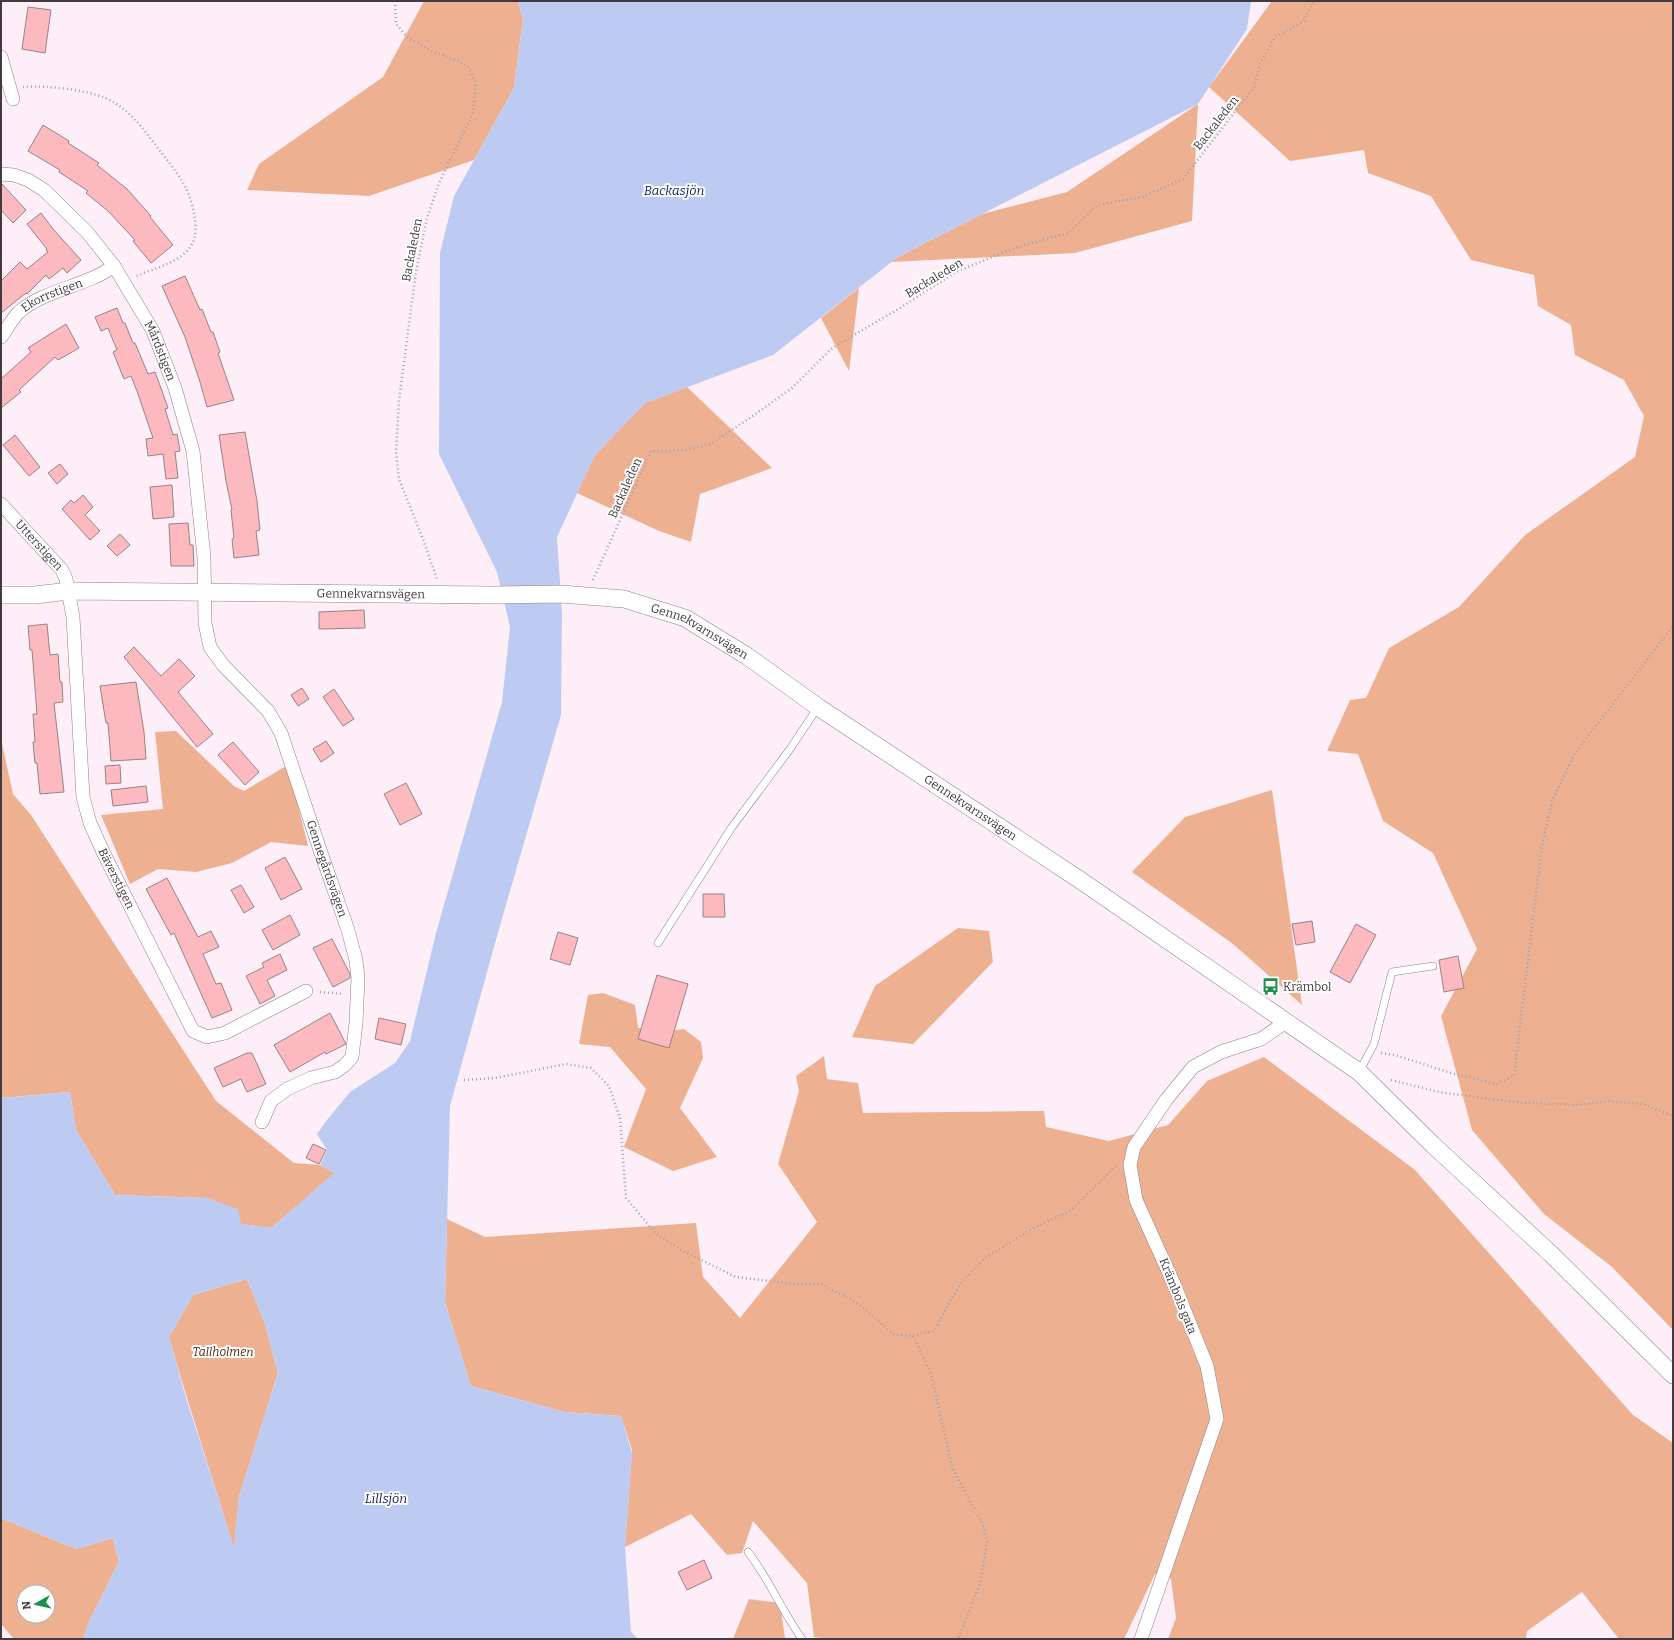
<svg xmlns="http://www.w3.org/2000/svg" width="1674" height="1640" viewBox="0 0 1674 1640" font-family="Bitter,serif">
<rect width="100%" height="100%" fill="#fdeef8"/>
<g fill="#edb192" fill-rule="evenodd">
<polygon points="424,1 518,1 523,19 514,88 474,160 369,196 247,190 259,164 383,77"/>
<polygon points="1272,1 1673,1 1673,1330 1612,1267 1544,1214 1472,1130 1441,1016 1477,949 1433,853 1383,821 1358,754 1327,751 1350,700 1366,698 1389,648 1459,607 1525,535 1635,457 1644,416 1624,380 1575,355 1571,325 1538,306 1534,275 1471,260 1431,196 1368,173 1364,150 1290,161 1209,87"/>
<polygon points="1198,104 1192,221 1075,253 891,262 898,257 982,214 1067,192"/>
<polygon points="859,288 849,371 821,318"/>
<polygon points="687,387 772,468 700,494 691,542 659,531 577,493 595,455 645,403"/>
<polygon points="176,731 234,786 244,791 288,765 308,846 271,842 232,863 196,872 158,869 130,884 101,815 163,809 155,732"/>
<polygon points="1,739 13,794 31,815 216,1101 294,1163 320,1165 335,1173 271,1228 241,1224 207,1198 115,1195 76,1130 70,1092 1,1098"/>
<polygon points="1272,790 1302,1005 1233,944 1132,872 1185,817"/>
<polygon points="958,928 989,931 993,962 913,1044 852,1037 875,986"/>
<polygon points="603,993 635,1005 638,1028 669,1031 684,1029 701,1042 703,1058 680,1108 717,1157 673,1171 624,1147 646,1089 610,1047 579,1044 588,995"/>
<polygon points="824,1056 827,1079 858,1083 863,1113 1044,1111 1046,1127 1109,1141 1168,1125 1207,1081 1264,1057 1415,1170 1633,1415 1673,1443 1673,1639 1619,1639 1582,1592 1527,1631 1526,1639 1168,1639 1176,1618 1171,1579 1155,1574 1124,1639 831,1639 814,1637 807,1583 753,1521 742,1553 727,1555 691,1514 625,1547 632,1450 621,1416 564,1412 471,1386 445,1303 447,1219 485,1237 696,1223 703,1277 740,1318 817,1222 778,1164 799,1091 796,1076"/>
<path d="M 247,1279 L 265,1324 L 278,1373 L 239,1497 L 234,1549 C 213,1478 189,1408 169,1337 L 193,1295 Z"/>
<path d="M 1,1518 L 76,1549 L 113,1538 L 119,1561 L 89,1622 L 83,1639 L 14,1639 L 1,1624 ZM 24,1592 L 48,1592 L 48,1616 L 24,1616 Z"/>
<polygon points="749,1599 780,1603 785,1639 733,1639"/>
</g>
<path fill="#bdcbf3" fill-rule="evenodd" d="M 518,1 L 1251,1 L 1247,29 L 1198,104 L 898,257 L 773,355 L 645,403 L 595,455 L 557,537 L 562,614 L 561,715 L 497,936 L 450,1106 L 445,1303 L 471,1386 L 564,1412 L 621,1416 L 632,1453 L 625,1547 L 631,1632 L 638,1639 L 83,1639 L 89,1622 L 119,1561 L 113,1538 L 76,1549 L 1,1518 L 1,1098 L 70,1092 L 76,1130 L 115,1195 L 207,1198 L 238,1209 L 241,1224 L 271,1228 L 334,1173 L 320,1165 L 327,1150 L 317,1134 L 327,1120 L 350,1092 L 395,1063 L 410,1041 L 436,933 L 502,702 L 510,627 L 497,572 L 439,454 L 440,253 L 454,196 L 514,88 L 523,19 ZM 247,1279 L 265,1324 L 278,1373 L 239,1497 L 234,1547 L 186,1398 L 169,1337 L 193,1295 Z"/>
<g fill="#fcbac0" stroke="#978384">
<polygon points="28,7 51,10 45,53 22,49"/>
<polygon points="43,125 69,141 68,143 99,163 97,165 127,189 151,216 150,217 173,245 151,263 133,241 135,240 108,211 86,193 88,191 59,172 60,170 28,151"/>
<polygon points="1,183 26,210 13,223 1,210"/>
<polygon points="41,213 53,229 81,260 67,273 63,268 49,279 46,275 27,294 26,293 1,313 1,281 20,262 27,269 48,252 46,250 47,249 27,224"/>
<polygon points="185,276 200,310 202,309 211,332 213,332 220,352 218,353 234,400 207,407 200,382 185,337 162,286"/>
<polygon points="117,308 123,323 125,323 133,343 135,343 148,374 155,372 162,391 168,408 165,409 173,435 177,434 180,451 175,452 178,478 166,479 163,454 148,456 146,439 153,438 137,391 131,376 124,379 113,352 117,350 108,328 101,331 95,317"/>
<polygon points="66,324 79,348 58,360 55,357 19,390 21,392 1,408 1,379 31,352 28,348"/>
<polygon points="245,432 257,501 260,530 256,531 259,555 234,558 232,539 234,538 231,510 232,510 226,481 219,435"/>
<polygon points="15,435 40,467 29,476 3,445"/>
<polygon points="60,464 68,474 57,484 48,473"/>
<polygon points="172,485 174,517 153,519 150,487"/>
<polygon points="83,495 93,507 85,515 100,531 90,540 62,509 71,500 74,503"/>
<polygon points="188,523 190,545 193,545 194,566 171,566 169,524"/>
<polygon points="120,534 130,545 117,556 107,546"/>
<polygon points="364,610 365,628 319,629 319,612"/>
<polygon points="47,624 50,655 58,654 60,682 62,682 63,702 54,703 64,792 40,794 37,763 35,763 33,742 35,742 33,714 37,714 32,650 30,650 28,626"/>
<polygon points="134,647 161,676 179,659 195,676 178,692 213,734 197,747 124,657"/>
<polygon points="136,682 144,732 146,759 111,761 108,723 106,723 100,686"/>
<polygon points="302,688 309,699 298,706 291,695"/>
<polygon points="334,689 354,719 343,726 323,697"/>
<polygon points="326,741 334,753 321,762 313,749"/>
<polygon points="233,742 259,772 245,785 218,755"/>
<polygon points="120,765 121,783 106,784 105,766"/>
<polygon points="406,783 422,814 400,825 384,794"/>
<polygon points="146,786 148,802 113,806 111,790"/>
<polygon points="285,857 302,889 281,900 265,868"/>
<polygon points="167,878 198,937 211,931 219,947 203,954 216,984 221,983 232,1010 212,1018 174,933 171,935 146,889"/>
<polygon points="241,885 254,907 244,913 231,890"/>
<polygon points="703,894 724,894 725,917 703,917"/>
<polygon points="290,915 300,935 273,950 262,930"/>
<polygon points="1312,921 1315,942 1296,945 1292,924"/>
<polygon points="1356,924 1376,935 1350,983 1330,972"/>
<polygon points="558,932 578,938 570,965 550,959"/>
<polygon points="332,939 350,974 350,978 333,987 313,948"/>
<polygon points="280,954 287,970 267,980 275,996 260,1004 246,976 264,967 262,963"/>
<polygon points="1458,956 1464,988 1444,992 1439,960"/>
<polygon points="657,975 688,984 669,1048 638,1039"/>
<polygon points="330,1013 346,1044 326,1054 325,1052 290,1072 274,1045"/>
<polygon points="379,1018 406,1024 401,1045 375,1039"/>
<polygon points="247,1053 252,1053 266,1084 247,1092 241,1079 223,1087 214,1068"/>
<polygon points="313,1144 326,1150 319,1164 306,1158"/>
<polygon points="704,1560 712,1578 687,1590 678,1572"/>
</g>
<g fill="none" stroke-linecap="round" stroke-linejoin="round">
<defs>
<g id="service">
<polyline points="658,943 732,827 790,749 818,707"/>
<polyline points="1359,1072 1374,1044 1392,972 1433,966"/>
<path d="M 748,1552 C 769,1579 782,1611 802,1639"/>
</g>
<g id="minor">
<polyline points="1,57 13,99"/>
<path id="s1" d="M 1,174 L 14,175 L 28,180 L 44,190 L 87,232 L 114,266 L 153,331 L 175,388 L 193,451 L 204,557 L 205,623 L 210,647 L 223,665 L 268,711 L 281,733 L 319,847 L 348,930 L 356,960 L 358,978 L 356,1023 L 352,1057 L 345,1065 L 335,1072 L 311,1078 L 287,1089 L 271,1101 L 262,1122"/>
<path id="s2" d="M 1,337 C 7,329 12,319 19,312 C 46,289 85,287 114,266"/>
<path id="s3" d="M 1,504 L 62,570 L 66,579 L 73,617 L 83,797 L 90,823 L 104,854 L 193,1031 L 207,1037 L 225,1033 L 306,991"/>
<polyline points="1141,1639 1217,1419 1207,1366 1174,1284 1136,1200 1130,1165 1134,1147 1166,1100 1193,1067 1221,1052 1261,1039 1286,1022"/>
</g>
<g id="tertiary">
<path id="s4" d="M 1,595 L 35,595 L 69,591 L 493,595 L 561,594 L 624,599 L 685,618 L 747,656 L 818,707 L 1080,880 L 1359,1072 L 1433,1145 L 1550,1253 L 1673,1375"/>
</g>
</defs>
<use href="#service" stroke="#8f7f8a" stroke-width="8"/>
<use href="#minor" stroke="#8f7f8a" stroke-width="14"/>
<use href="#tertiary" stroke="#8f7f8a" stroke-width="18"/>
<g stroke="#aa9fa6" stroke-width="2.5" stroke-dasharray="1 3" stroke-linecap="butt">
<polyline points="395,1 396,24 408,38 434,52 458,61 469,68 476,84 473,113 439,183 427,218 416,272 399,400 396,452 399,479 423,539 437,579"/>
<path d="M 23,87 C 46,85 96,90 115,103 C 136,116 149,137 164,156 C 170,164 177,172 182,181 C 191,194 201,230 192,244 C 181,264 154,267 135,277"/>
<polyline points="593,580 651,451 685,450 711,444 757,413 792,388 832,348 900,308 956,272 1014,248 1068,233 1097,205 1142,197 1183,179 1254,87 1260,64 1275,37 1303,22 1314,1"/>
<polyline points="320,992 343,994"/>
<polyline points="1381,1053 1395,1055 1454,1074 1497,1084 1514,1076 1537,886 1542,846 1552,801 1575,753 1673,626"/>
<polyline points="464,1080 495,1078 566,1064 591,1068 609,1086 620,1118 626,1198 656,1234 683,1251 736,1277 795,1284 822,1284 860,1305 893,1334 913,1336 934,1331 960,1284 985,1258 1030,1230 1071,1210 1117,1165"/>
<polyline points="1391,1080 1439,1092 1512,1102 1576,1105 1609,1101 1643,1104 1673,1116"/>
<polyline points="913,1336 931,1373 952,1468 983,1525 987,1542 980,1584 958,1639"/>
</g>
<use href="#service" stroke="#fff" stroke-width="7"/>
<use href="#minor" stroke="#fff" stroke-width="13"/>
<use href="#tertiary" stroke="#fff" stroke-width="17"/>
</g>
<defs>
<symbol id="bus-bare" viewBox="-9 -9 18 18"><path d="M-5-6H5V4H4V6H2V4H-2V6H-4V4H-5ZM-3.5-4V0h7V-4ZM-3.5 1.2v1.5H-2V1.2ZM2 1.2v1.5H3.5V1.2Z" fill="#1c914c" stroke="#fff" stroke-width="2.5" paint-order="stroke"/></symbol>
</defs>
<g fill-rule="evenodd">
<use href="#bus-bare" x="1258" y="974" width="25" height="25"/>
</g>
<g text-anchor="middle" stroke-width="4" stroke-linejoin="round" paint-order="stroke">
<g font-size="12" fill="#413a3f" stroke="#fff">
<text transform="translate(1216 123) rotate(-52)" y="4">Backaleden</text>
<text transform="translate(412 250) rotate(-79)" y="4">Backaleden</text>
<text transform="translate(934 278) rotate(-31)" y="4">Backaleden</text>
<text dy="4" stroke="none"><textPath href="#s2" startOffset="68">Ekorrstigen</textPath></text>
<text dy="4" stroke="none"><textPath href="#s1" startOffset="247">Mårdstigen</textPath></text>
<text transform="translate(625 488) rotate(-66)" y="4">Backaleden</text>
<text dy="4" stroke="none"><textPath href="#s3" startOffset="56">Utterstigen</textPath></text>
<text dy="4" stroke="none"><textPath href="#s4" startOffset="370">Gennekvarnsvägen</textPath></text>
<text dy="4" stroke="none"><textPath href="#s4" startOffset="706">Gennekvarnsvägen</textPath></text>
<text dy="4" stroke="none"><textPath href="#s4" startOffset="1030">Gennekvarnsvägen</textPath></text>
<text dy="4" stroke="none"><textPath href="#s1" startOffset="805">Gennegårdsvägen</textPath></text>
<text dy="4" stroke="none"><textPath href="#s3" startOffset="407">Bäverstigen</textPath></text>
<text transform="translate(1178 1296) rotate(68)" y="4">Krämbols gata</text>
</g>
<g font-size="12" fill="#413a3f" stroke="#fff" text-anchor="start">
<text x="1283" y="991">Krämbol</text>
</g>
<g font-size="12" font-style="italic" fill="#52260c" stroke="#fff">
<text x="223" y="1356">Tallholmen</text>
</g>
<g font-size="13" font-style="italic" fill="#18256e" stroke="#fff">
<text x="674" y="195">Backasjön</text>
<text x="386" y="1503">Lillsjön</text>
</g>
</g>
<rect width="1674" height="1640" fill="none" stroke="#413a3f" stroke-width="4"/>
<g transform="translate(36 1604) rotate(262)"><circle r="19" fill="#ffffff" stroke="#b3b0b2"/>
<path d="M0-3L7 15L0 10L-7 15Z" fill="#1c914c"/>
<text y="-6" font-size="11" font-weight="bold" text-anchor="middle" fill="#413a3f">N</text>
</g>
</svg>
